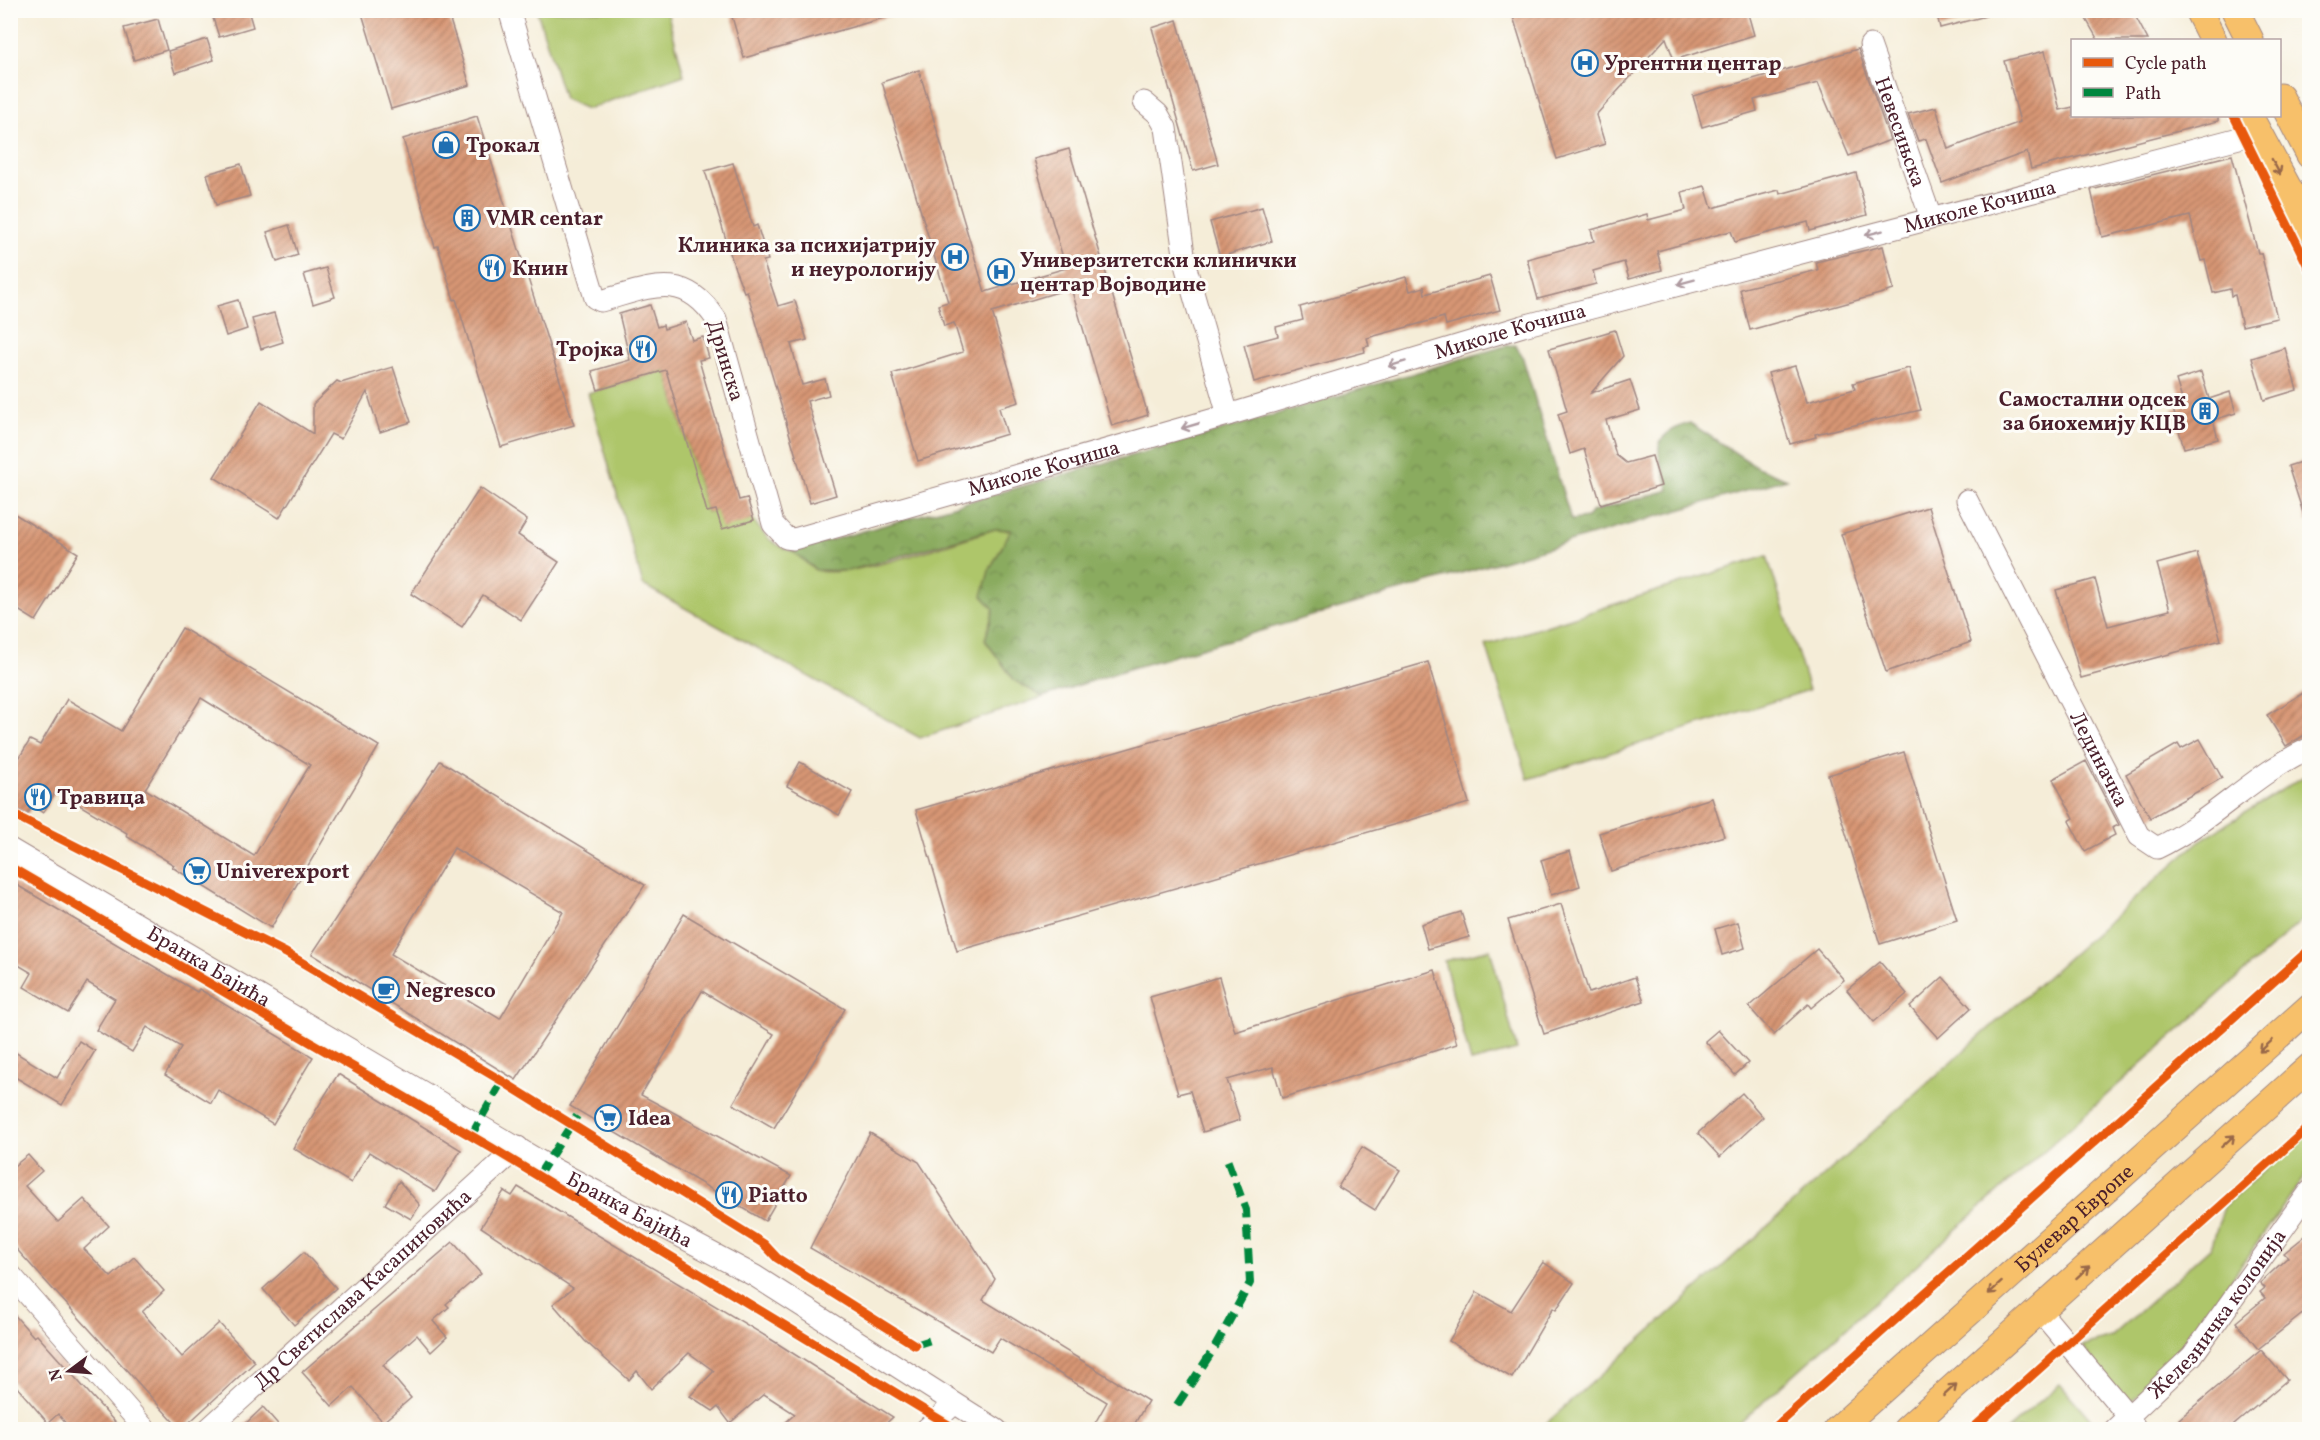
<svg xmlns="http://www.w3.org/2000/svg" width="2320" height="1440" viewBox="0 0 2320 1440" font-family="Vollkorn,serif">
<defs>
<pattern id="forest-crowns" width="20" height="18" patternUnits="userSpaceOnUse" patternTransform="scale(1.5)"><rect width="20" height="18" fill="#8aab5f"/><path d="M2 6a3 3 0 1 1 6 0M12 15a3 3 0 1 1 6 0" fill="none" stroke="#738b4f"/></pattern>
<pattern id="building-hatch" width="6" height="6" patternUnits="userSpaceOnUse" patternTransform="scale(1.5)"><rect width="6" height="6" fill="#d79674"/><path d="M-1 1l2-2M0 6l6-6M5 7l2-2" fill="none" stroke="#b07a5f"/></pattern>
</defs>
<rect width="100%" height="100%" fill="#fdfcf7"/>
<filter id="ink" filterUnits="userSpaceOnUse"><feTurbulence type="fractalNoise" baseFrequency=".0167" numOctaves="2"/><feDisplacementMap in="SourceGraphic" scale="12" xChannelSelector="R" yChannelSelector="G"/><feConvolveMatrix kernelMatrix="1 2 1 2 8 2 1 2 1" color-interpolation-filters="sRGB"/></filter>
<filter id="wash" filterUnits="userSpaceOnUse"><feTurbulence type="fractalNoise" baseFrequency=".008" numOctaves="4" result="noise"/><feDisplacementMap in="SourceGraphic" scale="24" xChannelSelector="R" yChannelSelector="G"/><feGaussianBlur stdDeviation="1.35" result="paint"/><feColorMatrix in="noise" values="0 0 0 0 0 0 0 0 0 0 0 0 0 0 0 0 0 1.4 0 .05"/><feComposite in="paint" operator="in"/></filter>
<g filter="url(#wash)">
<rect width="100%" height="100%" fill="#f5edd8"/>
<g fill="#aec66b" stroke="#7c724b" stroke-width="1.5">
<polygon points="537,11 667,11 684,75 587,109 564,99"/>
<path d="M 666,370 L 707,512 L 716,510 L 754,520 C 763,536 774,545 791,551 C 801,554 807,567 816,570 C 847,581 959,540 995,529 L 1011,530 L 989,571 L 994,609 L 985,640 L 1015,681 L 1043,697 L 920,738 L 643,585 L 588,393 Z"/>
<polygon points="1767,556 1809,690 1528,779 1486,645"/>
<polygon points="2309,773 2309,914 1733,1429 1540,1429 2199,841"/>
<polygon points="1490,949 1517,1050 1471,1062 1444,961"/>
<polygon points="2309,1130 2309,1170 2182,1349 2144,1391 2127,1403 2082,1346 2111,1337 2211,1247 2224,1206"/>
<polygon points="2060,1384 2097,1427 2094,1430 2008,1429"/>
</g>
<path fill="url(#forest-crowns)" stroke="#6a6545" stroke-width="1.5" d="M 1515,345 L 1522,355 L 1571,520 L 1587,518 L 1591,512 L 1669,490 C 1660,455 1644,437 1690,423 L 1757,467 L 1787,479 L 1125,670 L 1043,697 L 1015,681 L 985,640 L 994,609 L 982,596 L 989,571 L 1011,530 L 995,529 L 848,571 L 816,570 L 792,551 L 1216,432 L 1505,346 Z"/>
<g id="blocks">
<g fill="url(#building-hatch)" fill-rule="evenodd">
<polygon points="238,10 248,10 253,27 219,37 213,18"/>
<polygon points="361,10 447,10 470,85 391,109"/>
<polygon points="730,10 893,10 894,15 744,58"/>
<polygon points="1511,10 1747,10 1754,35 1674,60 1666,38 1596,115 1605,144 1557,159"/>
<polygon points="1936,10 1985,10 1986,16 1940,28"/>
<polygon points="2081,10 2132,10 2148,40 2098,40"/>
<polygon points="158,19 167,50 134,60 124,28"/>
<polygon points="1177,20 1218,164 1193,171 1152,28"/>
<polygon points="207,39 214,60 175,73 168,51"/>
<polygon points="1858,49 1890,140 1849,156 1818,83 1754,100 1757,111 1702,127 1693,96"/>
<polygon points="2045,51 2060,110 2073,107 2073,116 2218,116 2218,121 2031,169 2027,152 1942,183 1926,139 1918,141 1908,114 1936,107 1948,149 2020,122 2004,61"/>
<polygon points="919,70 985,292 1066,268 1034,159 1069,149 1148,415 1112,426 1071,288 992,312 1019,402 999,408 1007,434 918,461 892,374 963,352 954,323 944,326 938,305 948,302 882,82"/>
<polygon points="477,116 574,425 501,447 456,299 454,300 438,246 435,247 403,139"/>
<polygon points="2232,155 2258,253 2261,253 2277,318 2242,326 2235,295 2231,296 2230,289 2213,293 2205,260 2201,261 2190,216 2102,237 2091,190"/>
<polygon points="733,163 753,227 757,225 768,260 763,261 778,306 795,301 807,340 791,344 802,385 825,379 829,395 807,401 836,495 810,503 747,291 744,292 735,269 705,171"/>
<polygon points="241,164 250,196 216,205 207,174"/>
<polygon points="1856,173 1867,215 1810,231 1808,222 1735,242 1731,231 1657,251 1662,270 1629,279 1624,262 1593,271 1596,284 1538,299 1527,259 1594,241 1591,230 1647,214 1648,220 1686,210 1682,192 1705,186 1712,208 1779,190 1780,194"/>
<polygon points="1262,207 1272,241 1220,257 1210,222"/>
<polygon points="289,225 298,255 277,262 267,232"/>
<polygon points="1883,246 1894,290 1750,330 1740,289 1818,270 1816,262"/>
<polygon points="326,268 335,297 313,304 304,274"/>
<polygon points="1490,276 1500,310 1446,325 1444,317 1367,338 1369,346 1364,347 1365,352 1254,382 1244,345 1278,336 1276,327 1303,320 1300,307 1406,277 1410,291 1424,287 1425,294"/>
<polygon points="238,300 247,329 226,336 217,306"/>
<polygon points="650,305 657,327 663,325 664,329 686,322 692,340 703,337 709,358 699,360 739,500 747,498 754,520 722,529 716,510 707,512 666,370 598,390 592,371 630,360 619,314"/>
<polygon points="274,313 283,342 261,349 252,319"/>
<polygon points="1615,330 1623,356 1591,393 1630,380 1640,410 1606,420 1616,455 1626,463 1652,456 1661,486 1601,504 1584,449 1570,454 1558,414 1567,411 1549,349"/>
<polygon points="2285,348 2297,390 2264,400 2252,358"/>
<polygon points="1795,366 1807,402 1855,389 1853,383 1909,368 1921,410 1815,434 1816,437 1790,444 1768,373"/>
<polygon points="393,367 411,422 380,432 367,392 341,439 331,434 279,518 214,477 261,401 313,434 313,404 337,381 341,383"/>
<polygon points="2201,372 2209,399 2230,392 2236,413 2213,420 2218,439 2184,448 2173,409 2184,406 2176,380"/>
<polygon points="2310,459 2310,521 2306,522 2288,466"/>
<polygon points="480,488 527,520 518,535 559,562 521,620 483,595 462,627 411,594"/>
<polygon points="1928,507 1971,642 1886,672 1841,534"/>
<polygon points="10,511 78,553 36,621 10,605"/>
<polygon points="2197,553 2221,640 2081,678 2056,590 2095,579 2108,626 2170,610 2157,564"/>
<path d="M 182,628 L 379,746 L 271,928 L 172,867 L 174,865 L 126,836 L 127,833 L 56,791 L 43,813 L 32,806 L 27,815 L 10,805 L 10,773 L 30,740 L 40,745 L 67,699 L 121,731 ZM 201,698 L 310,765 L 254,856 L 145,789 Z"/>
<polygon points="1428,662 1469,803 957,951 916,810"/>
<polygon points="2310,689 2310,732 2286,746 2267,715"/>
<polygon points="2200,739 2222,778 2150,818 2126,774 2178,744 2181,749"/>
<polygon points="1904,752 1957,920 1880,944 1828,775"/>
<path d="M 440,761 L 645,885 L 516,1080 L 312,954 ZM 454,848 L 563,912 L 500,1019 L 391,954 Z"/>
<polygon points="2086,761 2119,825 2112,828 2115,835 2085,851 2069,821 2074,818 2053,779"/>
<polygon points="800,762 852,792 839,815 787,786"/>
<polygon points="1712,798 1724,836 1611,871 1599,833"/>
<polygon points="1570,851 1580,886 1551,895 1541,860"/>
<polygon points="10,881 197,992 199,989 313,1057 273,1124 218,1090 211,1103 165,1075 181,1047 147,1027 132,1052 96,1030 115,999 87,982 68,1013 24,987 32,973 10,960"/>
<polygon points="1561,904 1589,993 1635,977 1644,1001 1544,1034 1508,920"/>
<polygon points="1461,912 1469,937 1428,949 1421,924"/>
<polygon points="684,914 845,1009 774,1128 733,1104 774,1034 702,991 641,1095 791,1176 765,1221 570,1106"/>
<polygon points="1738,922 1745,948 1722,955 1715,929"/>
<polygon points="1817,949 1844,980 1811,1008 1808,1004 1774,1035 1749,1007"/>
<polygon points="1880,962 1907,994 1874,1022 1847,990"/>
<polygon points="1435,970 1457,1044 1282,1098 1273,1067 1227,1080 1240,1120 1203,1132 1190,1091 1178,1094 1150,997 1219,977 1235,1032"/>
<polygon points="1943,977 1971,1008 1938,1038 1910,1007"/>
<polygon points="1718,1030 1748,1063 1735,1075 1705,1041"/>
<polygon points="79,1041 95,1051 62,1105 10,1074 10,1049 57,1078"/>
<polygon points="338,1074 461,1150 435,1192 369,1152 351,1183 293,1148"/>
<polygon points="1742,1093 1763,1117 1720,1157 1698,1133"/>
<polygon points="870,1133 919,1162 995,1279 983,1300 1148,1401 1131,1430 1091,1430 1107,1402 1000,1338 991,1352 810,1248"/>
<polygon points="1362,1147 1400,1170 1375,1210 1338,1187"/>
<polygon points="28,1155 42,1171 25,1186 58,1222 84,1199 109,1226 84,1249 111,1277 134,1257 164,1291 142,1312 182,1357 219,1323 255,1362 181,1430 10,1242 10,1169"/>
<polygon points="399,1181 420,1205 411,1219 385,1204"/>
<polygon points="518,1187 772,1340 893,1417 879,1430 777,1430 795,1414 764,1394 730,1423 718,1407 713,1411 690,1396 714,1371 689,1353 651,1389 637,1371 629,1380 585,1341 553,1304 573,1288 481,1227 504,1191 512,1196"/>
<polygon points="2310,1232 2310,1308 2258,1349 2236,1322 2265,1298 2260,1292 2265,1288 2260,1283 2288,1257 2284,1253"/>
<polygon points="453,1242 481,1274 446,1304 449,1307 433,1321 447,1337 431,1352 417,1335 383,1365 411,1398 383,1422 353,1387 332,1406 302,1372"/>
<polygon points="304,1252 336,1288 294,1325 263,1289"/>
<polygon points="1543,1262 1574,1283 1556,1310 1553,1308 1512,1378 1449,1341 1477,1292 1511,1311"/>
<polygon points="10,1310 34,1337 37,1335 122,1430 71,1430 58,1414 48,1423 10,1379"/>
<polygon points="2261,1350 2287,1380 2228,1430 2188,1430 2179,1419"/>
<polygon points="263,1407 283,1430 239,1430"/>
</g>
</g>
</g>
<g filter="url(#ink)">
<use href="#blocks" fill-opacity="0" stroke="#a08682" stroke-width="1.5"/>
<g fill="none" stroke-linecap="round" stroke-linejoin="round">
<defs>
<g id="minor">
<path id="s1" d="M 509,10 L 595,298 L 601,301 C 649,288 683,269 716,319 L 773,524 L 786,538 L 794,539 L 1228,415 L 1523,326 L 2258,133"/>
<path id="s2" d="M 1870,45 L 1931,218"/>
<polyline points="1144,102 1158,114 1166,128 1186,268 1228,415"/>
<path id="s3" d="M 1967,500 L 2139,836 L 2157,848 C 2212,822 2253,774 2310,748"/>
<path id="s4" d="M 10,849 L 548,1166 L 755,1276 L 997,1430"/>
<polyline points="10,1274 146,1430"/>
<polyline points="2040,1311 2129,1417 2136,1429"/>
<path id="s5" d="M 207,1430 L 518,1147"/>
<polyline points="925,1430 954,1404"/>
<path id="s6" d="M 2114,1430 L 2192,1356 L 2310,1191"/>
</g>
<g id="major">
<polyline points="2198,10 2213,40"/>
<polyline points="2235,10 2250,40"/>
<polyline points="2280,97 2310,155"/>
<polyline points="2249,116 2310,229"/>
<path id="s7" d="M 1837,1430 L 2310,1007"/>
<polyline points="1906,1430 2310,1067"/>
</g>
</defs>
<use href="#minor" stroke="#a08682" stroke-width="23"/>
<use href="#major" stroke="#a08682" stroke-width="29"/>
<use href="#minor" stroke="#fff" stroke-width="21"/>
<use href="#major" stroke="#f7c06b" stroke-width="27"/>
<g stroke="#00873e" stroke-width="8" stroke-dasharray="15 8" stroke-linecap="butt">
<polyline points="471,1136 502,1081"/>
<polyline points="538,1176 577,1116"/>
<polyline points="915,1345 934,1339"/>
<polyline points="1177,1405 1215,1347 1250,1283 1246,1210 1225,1154"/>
</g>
<defs>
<g id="cycleway">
<polyline points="2234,116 2310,270"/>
<polyline points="10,813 286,953 502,1081 764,1244 777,1258 915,1345"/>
<polyline points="10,867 492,1148 957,1430"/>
<polyline points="1772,1430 2310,949"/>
<polyline points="1971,1430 2310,1126"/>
</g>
</defs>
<use href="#cycleway" stroke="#fdfcf7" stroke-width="13"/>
<use href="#cycleway" stroke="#e8590c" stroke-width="9"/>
</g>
<defs><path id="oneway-shaft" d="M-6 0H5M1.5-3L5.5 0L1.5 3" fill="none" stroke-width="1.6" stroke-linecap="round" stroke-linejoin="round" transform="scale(1.5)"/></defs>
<g stroke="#986748">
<use href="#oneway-shaft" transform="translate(2276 167) rotate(62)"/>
<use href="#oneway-shaft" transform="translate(2266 1046) rotate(138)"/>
<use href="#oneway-shaft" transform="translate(2228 1141) rotate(-42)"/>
<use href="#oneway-shaft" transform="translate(2083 1272) rotate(-42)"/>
<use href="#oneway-shaft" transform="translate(1995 1288) rotate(138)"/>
<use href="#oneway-shaft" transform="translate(1950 1390) rotate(-42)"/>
</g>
<g stroke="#ae9aa0">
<use href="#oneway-shaft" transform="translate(1874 233) rotate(165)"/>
<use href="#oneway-shaft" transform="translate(1686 282) rotate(165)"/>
<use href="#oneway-shaft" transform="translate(1397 364) rotate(163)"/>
<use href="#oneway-shaft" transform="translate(1190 426) rotate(164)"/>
</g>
</g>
<defs>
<symbol id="hospital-ring" viewBox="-11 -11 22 22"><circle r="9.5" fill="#fdfcf7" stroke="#1f6fb2" stroke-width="1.5"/><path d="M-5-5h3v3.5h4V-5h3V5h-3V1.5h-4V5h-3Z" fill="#1f6fb2"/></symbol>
<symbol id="shop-ring" viewBox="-11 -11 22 22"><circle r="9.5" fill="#fdfcf7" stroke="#1f6fb2" stroke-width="1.5"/><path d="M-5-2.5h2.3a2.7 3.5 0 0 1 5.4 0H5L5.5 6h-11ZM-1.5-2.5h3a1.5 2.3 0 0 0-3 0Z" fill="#1f6fb2"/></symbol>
<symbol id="building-ring" viewBox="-11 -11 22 22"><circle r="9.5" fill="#fdfcf7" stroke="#1f6fb2" stroke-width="1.5"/><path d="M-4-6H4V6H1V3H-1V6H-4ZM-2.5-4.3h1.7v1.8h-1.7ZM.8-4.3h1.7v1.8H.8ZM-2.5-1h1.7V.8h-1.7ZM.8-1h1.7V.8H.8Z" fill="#1f6fb2"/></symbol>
<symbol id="restaurant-ring" viewBox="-11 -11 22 22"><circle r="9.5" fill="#fdfcf7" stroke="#1f6fb2" stroke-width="1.5"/><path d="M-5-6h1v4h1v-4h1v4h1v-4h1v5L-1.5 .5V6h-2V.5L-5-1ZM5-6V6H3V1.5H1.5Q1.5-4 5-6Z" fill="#1f6fb2"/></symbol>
<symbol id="supermarket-ring" viewBox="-11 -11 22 22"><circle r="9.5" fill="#fdfcf7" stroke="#1f6fb2" stroke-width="1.5"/><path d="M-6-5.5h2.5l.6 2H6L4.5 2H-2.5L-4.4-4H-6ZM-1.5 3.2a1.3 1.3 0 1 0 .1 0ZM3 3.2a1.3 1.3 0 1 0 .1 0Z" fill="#1f6fb2"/></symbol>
<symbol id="cafe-ring" viewBox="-11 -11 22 22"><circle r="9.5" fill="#fdfcf7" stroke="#1f6fb2" stroke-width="1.5"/><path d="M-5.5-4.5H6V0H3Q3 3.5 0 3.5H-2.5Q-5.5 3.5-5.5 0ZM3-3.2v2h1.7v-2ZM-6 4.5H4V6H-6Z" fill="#1f6fb2"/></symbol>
</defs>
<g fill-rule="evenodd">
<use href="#hospital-ring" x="1570" y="48" width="30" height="30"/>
<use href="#shop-ring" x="431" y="130" width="30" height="30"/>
<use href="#building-ring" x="452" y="203" width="30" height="30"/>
<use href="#hospital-ring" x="940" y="242" width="30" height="30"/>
<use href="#restaurant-ring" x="477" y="253" width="30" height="30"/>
<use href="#hospital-ring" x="986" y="257" width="30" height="30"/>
<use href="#restaurant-ring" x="628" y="334" width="30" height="30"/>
<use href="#building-ring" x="2190" y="396" width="30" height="30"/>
<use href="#restaurant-ring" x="23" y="782" width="30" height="30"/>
<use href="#supermarket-ring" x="182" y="856" width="30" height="30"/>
<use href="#cafe-ring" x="371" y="975" width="30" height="30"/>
<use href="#supermarket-ring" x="593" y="1103" width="30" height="30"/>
<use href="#restaurant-ring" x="714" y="1180" width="30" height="30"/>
</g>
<g text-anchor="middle" stroke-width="6" stroke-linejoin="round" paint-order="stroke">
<g font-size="21" font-weight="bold" fill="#4a1f2b" stroke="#fdfcf7" text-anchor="start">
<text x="1604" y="70">Ургентни центар</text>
<text x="466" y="152">Трокал</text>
<text x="486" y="225">VMR centar</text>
<text x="936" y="252" text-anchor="end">Клиника за психијатрију<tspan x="936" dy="24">и неурологију</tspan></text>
<text x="1020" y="267">Универзитетски клинички<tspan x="1020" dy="24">центар Војводине</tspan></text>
<text x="512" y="275">Книн</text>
<text x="624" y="356" text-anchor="end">Тројка</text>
<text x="2186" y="406" text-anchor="end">Самостални одсек<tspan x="2186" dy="24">за биохемију КЦВ</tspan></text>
<text x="57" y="804">Травица</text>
<text x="216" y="878">Univerexport</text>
<text x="406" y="997">Negresco</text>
<text x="628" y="1125">Idea</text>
<text x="748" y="1202">Piatto</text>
</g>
<g font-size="21" fill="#4a1f2b" stroke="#fdfcf7">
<text dy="7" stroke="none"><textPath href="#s2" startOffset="92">Невесињска</textPath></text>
<text dy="7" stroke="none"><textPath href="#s1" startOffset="1908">Миколе Кочиша</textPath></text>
<text dy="7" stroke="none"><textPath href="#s1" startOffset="1422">Миколе Кочиша</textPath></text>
<text transform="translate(726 360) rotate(73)" y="7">Дринска</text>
<text dy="7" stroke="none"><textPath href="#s1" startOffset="936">Миколе Кочиша</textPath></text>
<text dy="7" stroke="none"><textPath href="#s3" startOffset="291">Лединачка</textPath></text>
<text dy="7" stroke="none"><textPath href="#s4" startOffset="231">Бранка Бајића</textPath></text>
<text dy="7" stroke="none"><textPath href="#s4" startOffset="717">Бранка Бајића</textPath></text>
<text dy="7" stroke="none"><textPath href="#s7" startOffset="318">Булевар Европе</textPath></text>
<text dy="7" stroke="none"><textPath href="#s5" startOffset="210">Др Светислава Касапиновића</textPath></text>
<text dy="7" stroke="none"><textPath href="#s6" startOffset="156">Железничка колонија</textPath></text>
</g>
</g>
<rect width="2320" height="1440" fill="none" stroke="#fdfcf7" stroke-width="36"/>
<rect x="2071" y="39" width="210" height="78" fill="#fdfcf7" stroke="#b5a4a5" stroke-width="1.5"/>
<rect x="2083" y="58" width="30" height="9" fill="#e8590c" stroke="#b5a4a5" stroke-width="1.5"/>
<text x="2125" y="69" font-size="18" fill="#4a1f2b">Cycle path</text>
<rect x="2083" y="88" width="30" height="9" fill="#00873e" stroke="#b5a4a5" stroke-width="1.5"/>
<text x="2125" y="99" font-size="18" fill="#4a1f2b">Path</text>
<g transform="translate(69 1371) rotate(254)" stroke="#fdfcf7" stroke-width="4.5" paint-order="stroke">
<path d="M0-4.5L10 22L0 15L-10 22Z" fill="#4a1f2b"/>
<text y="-9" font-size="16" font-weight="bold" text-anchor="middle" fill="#4a1f2b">N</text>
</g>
</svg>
